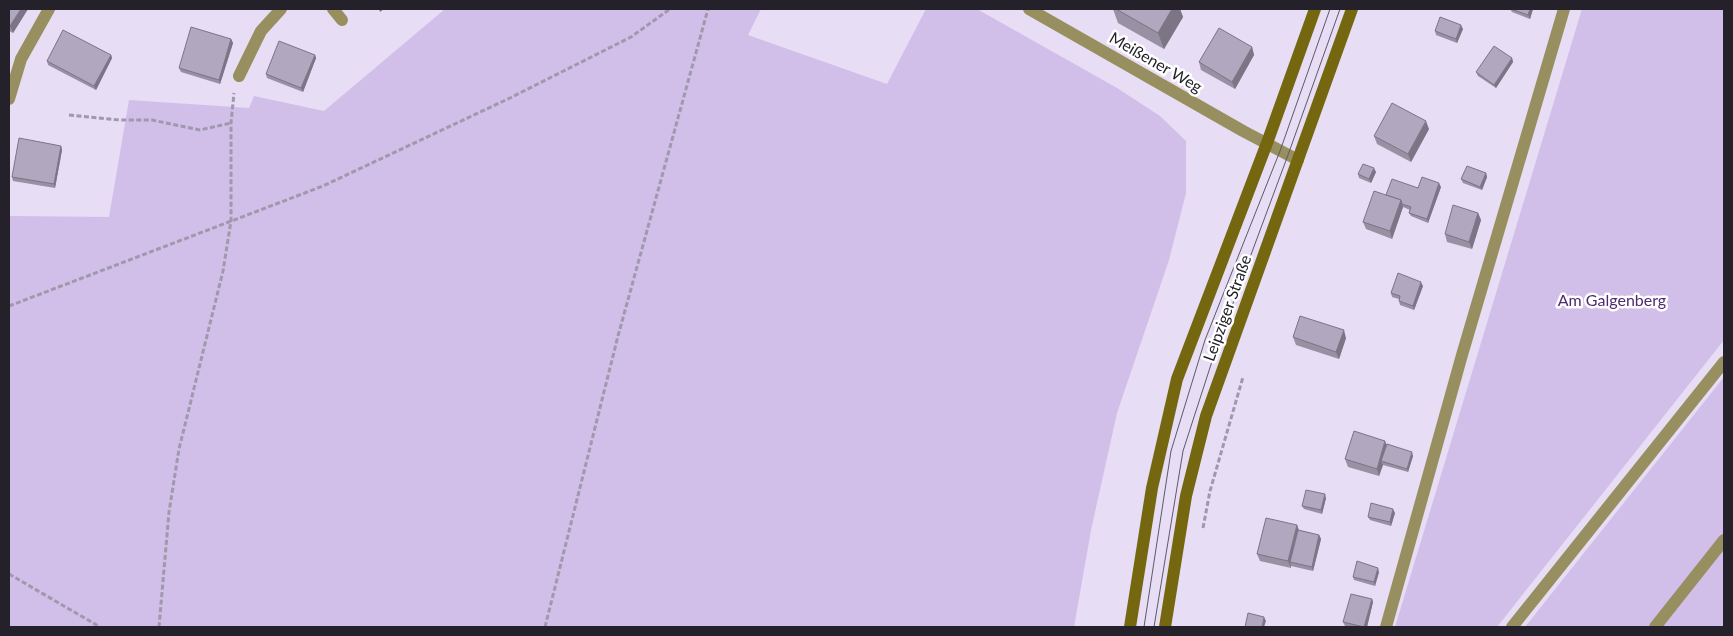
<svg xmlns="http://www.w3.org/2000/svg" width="1733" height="636" viewBox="0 0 1733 636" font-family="Lato,sans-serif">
<rect width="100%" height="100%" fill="#e7ddf5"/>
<g fill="#d1bee9">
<polygon points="445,9 761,9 748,35 887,84 926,9 977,9 1117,88 1160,116 1186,141 1186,193 1169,260 1117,413 1091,530 1074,627 9,627 9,216 109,217 129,100 249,108 254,96 324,111"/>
<polygon points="1582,9 1724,9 1724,340 1497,627 1395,627"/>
<polygon points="1724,377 1724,627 1525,627"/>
</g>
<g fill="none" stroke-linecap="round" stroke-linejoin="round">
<g stroke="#a098ab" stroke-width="3" stroke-dasharray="5 2.5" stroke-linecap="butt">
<polyline points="69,115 120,120 152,120 200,130 231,123"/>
<polyline points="9,306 323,186 510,98 631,37 670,9"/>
<polyline points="1203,528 1210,491 1243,377"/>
<polyline points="9,574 100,627"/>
<polyline points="159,627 169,512 179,449 223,271 231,221 231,123 234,93"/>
<polyline points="545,627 618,336 708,9"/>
</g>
<g stroke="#988f60" stroke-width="12">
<polyline points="333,9 342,20"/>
<polyline points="1386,627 1462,355 1564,9"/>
<polyline points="1512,627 1724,362"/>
<polyline points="1655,627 1724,540"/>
</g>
<g stroke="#988f60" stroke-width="12">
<polyline points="1029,9 1243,131 1298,160"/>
<polyline points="239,76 261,31 281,9"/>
<polyline points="9,99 21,59 49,9"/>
</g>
<g stroke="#746710" stroke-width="12">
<polyline points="1130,627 1152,488 1177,379 1267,143 1315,9"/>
<polyline points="1165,627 1186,496 1206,416 1352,9"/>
</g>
<g stroke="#5e5866" stroke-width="1">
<polyline points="1144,627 1171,451 1205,340 1280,151 1330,9"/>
<polyline points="1154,627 1183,451 1216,349 1288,155 1340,9"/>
</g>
</g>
<g fill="#9890a3">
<polygon points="9,9 28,9 13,33 9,31"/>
<polygon points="1113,9 1180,9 1183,17 1164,49 1118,23"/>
<polygon points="1510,9 1533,9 1530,19 1512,12"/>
<polygon points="1463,29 1457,43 1436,35 1435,31"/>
<polygon points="231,39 233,43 220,84 181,72 179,68"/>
<polygon points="1252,47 1254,55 1235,89 1201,70 1199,62"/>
<polygon points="111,55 112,58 96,90 48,65 47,61"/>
<polygon points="315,55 316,58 303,92 267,78 266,74"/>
<polygon points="1512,58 1513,62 1496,88 1478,76 1476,72"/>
<polygon points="1429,129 1411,162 1377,144 1374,136"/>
<polygon points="61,146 62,150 55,188 13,181 12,177"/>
<polygon points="1376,172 1371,183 1359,178 1358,174"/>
<polygon points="1486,173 1487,177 1482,190 1463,183 1461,179"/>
<polygon points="1441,187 1428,223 1411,216 1409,213 1410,210 1403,207 1392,239 1366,229 1363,222 1386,195 1418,188"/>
<polygon points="1478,213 1481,220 1472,249 1447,242 1445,234"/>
<polygon points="1423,286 1414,310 1400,305 1399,301 1399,299 1392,297 1391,293"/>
<polygon points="1293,337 1346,338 1339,359 1296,345"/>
<polygon points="1387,444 1413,456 1408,472 1383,465 1379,476 1348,467 1345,459"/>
<polygon points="1326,498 1322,514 1304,509 1302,506"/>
<polygon points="1395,513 1391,526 1370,520 1368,517"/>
<polygon points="1297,525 1299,530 1319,535 1321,539 1313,571 1291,566 1291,568 1260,561 1257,554"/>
<polygon points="1379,572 1375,586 1354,580 1353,577"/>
<polygon points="1372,599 1373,602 1367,627 1350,627 1345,626 1343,622"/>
</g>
<g fill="#7c7585">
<polygon points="21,9 28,9 13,33 10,26"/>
<polygon points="379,9 384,9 380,12"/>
<polygon points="1172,9 1180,9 1183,17 1164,49 1158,33"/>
<polygon points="1530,9 1533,9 1530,19 1528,15"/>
<polygon points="1461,25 1463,29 1457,43 1456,39"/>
<polygon points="231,39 233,43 220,84 219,80"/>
<polygon points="1252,47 1254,55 1235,89 1232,82"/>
<polygon points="111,55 112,58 96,90 94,86"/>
<polygon points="315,55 316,58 303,92 301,88"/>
<polygon points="1512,58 1513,62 1496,88 1494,85"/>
<polygon points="1426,121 1429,129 1411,162 1408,154"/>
<polygon points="61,146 62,150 55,188 54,184"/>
<polygon points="1374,168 1376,172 1371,183 1369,179"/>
<polygon points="1486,173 1487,177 1482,190 1480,187"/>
<polygon points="1439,183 1441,187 1428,223 1427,219"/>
<polygon points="1401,200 1403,207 1392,239 1390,231"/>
<polygon points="1478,213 1481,220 1472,249 1469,242"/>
<polygon points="1421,282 1423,286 1414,310 1413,306"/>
<polygon points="1344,330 1346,338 1339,359 1336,352"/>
<polygon points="1385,441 1388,448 1381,461 1383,465 1379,476 1377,469"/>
<polygon points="1412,452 1413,456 1408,472 1407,469"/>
<polygon points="1325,494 1326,498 1322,514 1321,510"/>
<polygon points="1393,509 1395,513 1391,526 1390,522"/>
<polygon points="1297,525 1299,532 1290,562 1291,566 1291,568 1288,561"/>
<polygon points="1319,535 1321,539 1313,571 1312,567"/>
<polygon points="1378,568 1379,572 1375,586 1374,582"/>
<polygon points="1372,599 1373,602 1367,627 1364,627"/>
<polygon points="1264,617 1266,621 1264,627 1262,627"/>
</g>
<g fill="#b1a7be" stroke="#7c7585">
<polygon points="9,9 21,9 10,26 9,25"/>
<polygon points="1116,9 1172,9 1158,33"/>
<polygon points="1511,9 1530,9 1528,15"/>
<polygon points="1440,17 1461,25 1456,39 1435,31"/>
<polygon points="191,27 231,39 219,80 179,68"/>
<polygon points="1219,28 1252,47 1232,82 1199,62"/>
<polygon points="63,30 111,55 94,86 47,61"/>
<polygon points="279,41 315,55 301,88 266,74"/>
<polygon points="1494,46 1512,58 1494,85 1476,72"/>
<polygon points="1392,103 1426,121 1408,154 1374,136"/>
<polygon points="19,138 61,146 54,184 12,177"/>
<polygon points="1363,164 1374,168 1369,179 1358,174"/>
<polygon points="1467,166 1486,173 1480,187 1461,179"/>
<polygon points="1422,177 1439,183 1427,219 1409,213 1411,207 1402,204 1401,200 1386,195 1392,179 1418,188"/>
<polygon points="1374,191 1401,200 1390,231 1363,222"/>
<polygon points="1453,205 1478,213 1469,242 1445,234"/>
<polygon points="1398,273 1421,282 1413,306 1399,301 1400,296 1391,293"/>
<polygon points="1300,316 1344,330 1336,352 1293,337"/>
<polygon points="1354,431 1385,441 1377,469 1345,459"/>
<polygon points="1387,444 1412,452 1407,469 1381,461"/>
<polygon points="1306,490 1325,494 1321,510 1302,506"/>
<polygon points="1371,503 1393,509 1390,522 1368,517"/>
<polygon points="1266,518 1297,525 1288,561 1257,554"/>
<polygon points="1298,530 1319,535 1312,567 1290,562"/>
<polygon points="1357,561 1378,568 1374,582 1353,577"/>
<polygon points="1351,594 1372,599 1364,627 1343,622"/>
<polygon points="1248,613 1264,617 1262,627 1245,627"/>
</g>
<g text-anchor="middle" stroke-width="5" stroke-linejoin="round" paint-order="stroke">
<g font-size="16" fill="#25212a" stroke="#fff">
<text transform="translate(1156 62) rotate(30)" y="6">Meißener Weg</text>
<text transform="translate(1227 308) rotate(-70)" y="6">Leipziger Straße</text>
</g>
<g font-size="16" fill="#4e2b71" stroke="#fff">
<text x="1612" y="306">Am Galgenberg</text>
</g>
</g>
<rect width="1733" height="636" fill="none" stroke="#25212a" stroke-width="20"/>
</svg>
